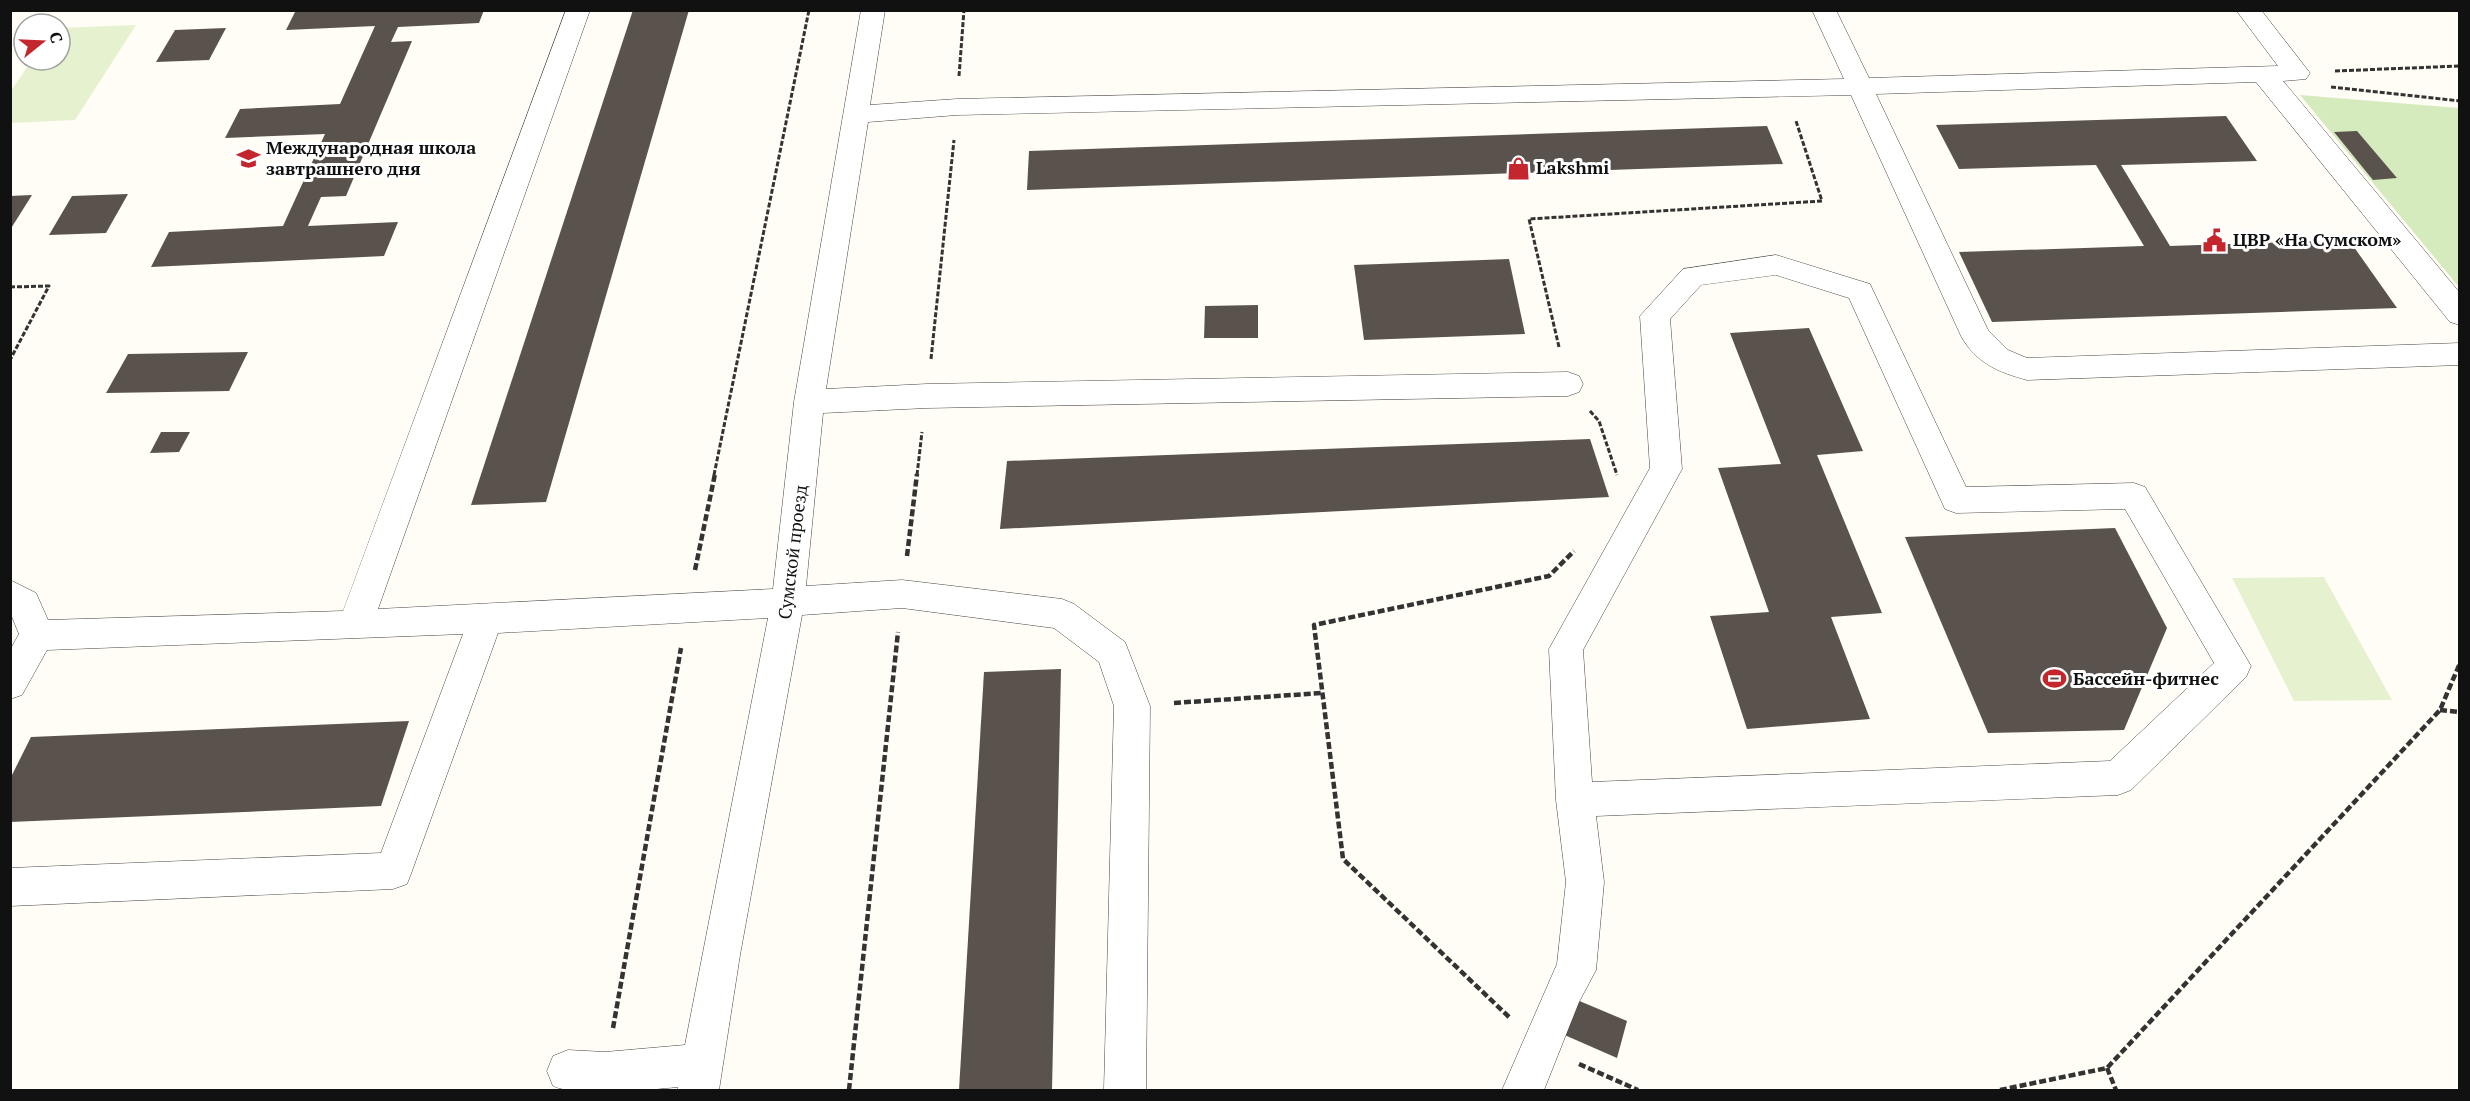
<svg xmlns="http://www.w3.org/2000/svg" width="2470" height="1101" viewBox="0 0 2470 1101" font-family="'PT Serif',serif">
<rect width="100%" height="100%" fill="#fffdf5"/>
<polygon fill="#d5ebbd" points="2300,95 2459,108 2459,287"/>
<g fill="#e6f2cf">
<polygon points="136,25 75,120 11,123 11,91 32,60 60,60 60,28"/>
<polygon points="2324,577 2392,700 2294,701 2232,578"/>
</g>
<g fill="#5a524d">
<polygon points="296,10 484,10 479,23 398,27 391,42 412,41 346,196 321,197 308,226 398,222 384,256 151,267 169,232 283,226 325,134 225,138 240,109 340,104 375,26 286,30"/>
<polygon points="633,10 689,10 546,502 471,505"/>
<polygon points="226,28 209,60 156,62 175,30"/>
<polygon points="2226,116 2257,161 2121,165 2170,246 2349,240 2397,308 1992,322 1959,252 2144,246 2096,165 1959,169 1936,125"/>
<polygon points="1767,126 1783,164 1027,190 1029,151"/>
<polygon points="2357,131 2397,178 2373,180 2334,132"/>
<polygon points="128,194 106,233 49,235 72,196"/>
<polygon points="32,195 10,230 10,196"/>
<polygon points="1509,259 1525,334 1364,340 1354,265"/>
<polygon points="1258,305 1258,338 1204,338 1205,306"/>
<polygon points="1809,328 1863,451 1817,455 1882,613 1831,617 1870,719 1747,729 1710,616 1769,612 1718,468 1781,464 1730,333"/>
<polygon points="248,352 229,391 106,393 128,354"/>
<polygon points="161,432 190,432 179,452 150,453"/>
<polygon points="1590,439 1609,497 1000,529 1007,461"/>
<polygon points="2115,528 2167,628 2124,730 1988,733 1905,537"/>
<polygon points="1061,669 1052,1090 959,1090 984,672"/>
<polygon points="409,721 381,806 10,822 10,779 31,737"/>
<polygon points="1570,997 1627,1021 1617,1058 1560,1033"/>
</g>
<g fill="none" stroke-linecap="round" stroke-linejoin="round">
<defs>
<g id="minor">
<path d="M 566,10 L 590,10 L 378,609 L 773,589 L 794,402 L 861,10 L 885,10 L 870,105 L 957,99 L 1844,79 L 1812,10 L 1836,10 L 1869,78 L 2278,66 L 2236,10 L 2261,10 L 2310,73 L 2306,79 L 2283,81 L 2460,293 L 2460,325 L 2450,322 L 2256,82 L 1876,94 L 1988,330 L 2008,350 L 2027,358 L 2460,343 L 2460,365 L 2027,380 C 1998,372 1976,363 1961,336 L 1851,95 L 957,115 L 868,122 L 826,389 L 927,384 L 1568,372 L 1579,376 L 1583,384 L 1579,392 L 1568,396 L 927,408 L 823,413 L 806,586 L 902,580 L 1062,599 L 1074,604 L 1125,642 L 1150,706 L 1146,1090 L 1104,1090 L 1114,706 L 1099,662 L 1054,628 L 902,608 L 802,615 L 740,955 L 719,1090 L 677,1090 L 678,1087 C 645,1090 582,1098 553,1086 L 547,1071 L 553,1056 L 568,1050 L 605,1052 L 685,1045 L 768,618 L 498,633 L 412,871 L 407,884 L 393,889 L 10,906 L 10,868 L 381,853 L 463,634 L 47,650 L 22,695 L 10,699 L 10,650 L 19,634 L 10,612 L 10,580 L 36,593 L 48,620 L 343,611 Z"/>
<path d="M 1776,255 L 1870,284 L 1966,487 L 2134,483 L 2145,487 L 2251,666 L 2246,677 L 2131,790 L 2118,795 L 1596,816 L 1604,882 L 1596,970 L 1579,1002 L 1544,1090 L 1502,1090 L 1557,964 L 1566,882 L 1556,800 L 1549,649 L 1650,468 L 1640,316 L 1683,269 ZM 1776,275 L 1849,298 L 1945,509 L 1956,513 L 2125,509 L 2214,663 L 2110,761 L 1592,782 L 1583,650 L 1682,469 L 1670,319 L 1701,285 Z"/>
</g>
</defs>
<use href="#minor" stroke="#444" stroke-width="1"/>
<g stroke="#333" stroke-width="3" stroke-dasharray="5 2" stroke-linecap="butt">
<polyline points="2335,71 2460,66"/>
<polyline points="959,76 964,10"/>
<polyline points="2331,87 2460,101"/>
<polyline points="10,287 49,286 10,360"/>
<polyline points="1559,347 1529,219 1822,201 1796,121"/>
<polyline points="931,359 954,140"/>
<polyline points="1590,411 1599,421 1617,475"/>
<polyline points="714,475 809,10"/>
<polyline points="917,475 922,432"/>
</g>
<g stroke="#333" stroke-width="4.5" stroke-dasharray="7 3" stroke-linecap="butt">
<polyline points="907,556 917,474"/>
<polyline points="695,570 715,474"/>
<polyline points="1174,703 1322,693"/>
<polyline points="2440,710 2460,712"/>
<polyline points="1509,1017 1343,859 1314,625 1549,576 1574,551"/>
<polyline points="613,1028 681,648"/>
<polyline points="1579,1064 1638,1090"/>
<polyline points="2107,1068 2116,1090"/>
<polyline points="849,1090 898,632"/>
<polyline points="2000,1090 2107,1068 2440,710 2460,663"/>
</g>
<use href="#minor" fill="#fff" fill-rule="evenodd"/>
</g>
<defs>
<symbol id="school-bare" viewBox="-9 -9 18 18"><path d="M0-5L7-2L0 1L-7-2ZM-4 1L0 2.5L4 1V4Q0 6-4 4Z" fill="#c4262e" stroke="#fff" stroke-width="2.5" paint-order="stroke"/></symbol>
<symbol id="shop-bare" viewBox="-9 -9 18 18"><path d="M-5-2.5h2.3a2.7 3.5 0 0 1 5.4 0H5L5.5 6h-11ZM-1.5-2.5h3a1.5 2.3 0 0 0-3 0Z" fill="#c4262e" stroke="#fff" stroke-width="2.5" paint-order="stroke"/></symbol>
<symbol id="civic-bare" viewBox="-9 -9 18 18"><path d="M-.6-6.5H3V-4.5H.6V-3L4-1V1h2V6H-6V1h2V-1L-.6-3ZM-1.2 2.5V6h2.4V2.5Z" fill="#c4262e" stroke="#fff" stroke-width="2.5" paint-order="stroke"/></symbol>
<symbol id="stadium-bare" viewBox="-9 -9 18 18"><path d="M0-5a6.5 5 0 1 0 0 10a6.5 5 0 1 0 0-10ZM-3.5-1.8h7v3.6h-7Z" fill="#c4262e" stroke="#fff" stroke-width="2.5" paint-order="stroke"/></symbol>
</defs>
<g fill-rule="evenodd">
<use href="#school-bare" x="232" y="142" width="33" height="33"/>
<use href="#shop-bare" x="1502" y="152" width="33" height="33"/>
<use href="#civic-bare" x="2198" y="224" width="33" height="33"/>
<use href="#stadium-bare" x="2038" y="662" width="33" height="33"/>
</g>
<g text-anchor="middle" stroke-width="6" stroke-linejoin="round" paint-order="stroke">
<g font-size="18" font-weight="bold" fill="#111" stroke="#fff" text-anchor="start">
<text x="266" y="154">Международная школа<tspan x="266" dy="21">завтрашнего дня</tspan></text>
<text x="1536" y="174">Lakshmi</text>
<text x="2233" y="246">ЦВР «На Сумском»</text>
<text x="2073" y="685">Бассейн-фитнес</text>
</g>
<g font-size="18" fill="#111" stroke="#fff">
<text transform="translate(793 552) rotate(-83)" y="6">Сумской проезд</text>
</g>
</g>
<rect width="2470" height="1101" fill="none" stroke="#111111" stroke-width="24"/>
<g transform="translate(42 42) rotate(72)"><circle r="28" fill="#ffffff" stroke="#a0a0a0" stroke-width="1.5"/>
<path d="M0-4.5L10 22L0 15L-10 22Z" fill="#c4262e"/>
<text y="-9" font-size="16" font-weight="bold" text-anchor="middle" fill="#111111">С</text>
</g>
</svg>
